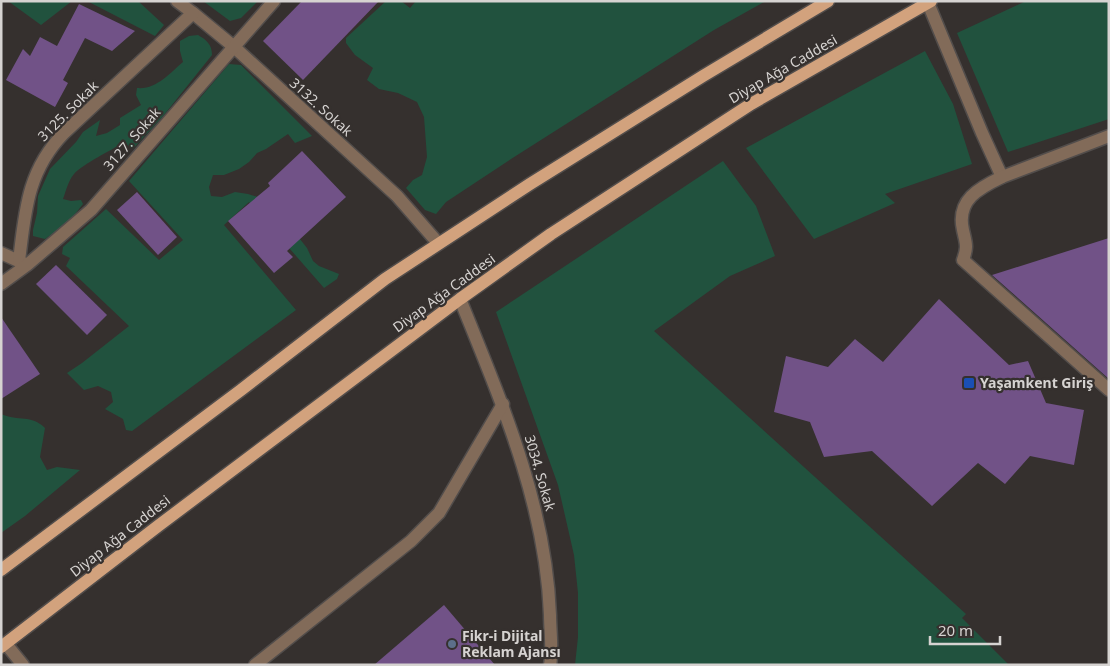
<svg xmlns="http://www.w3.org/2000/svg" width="1110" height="666" viewBox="0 0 1110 666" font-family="'Noto Sans',sans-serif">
<rect width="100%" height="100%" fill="#35302e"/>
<g fill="#21523e">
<polygon points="8,1 72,1 41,25"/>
<polygon points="87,1 138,1 164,25 155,36"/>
<polygon points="203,1 258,1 241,18 230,21"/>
<polygon points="386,1 401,1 410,8 416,1 766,1 714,30 511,159 446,202 436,214 425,210 406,188 413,180 422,175 427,157 424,117 417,102 398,93 379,89 367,80 373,68 355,55 346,43 346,38"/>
<polygon points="1026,1 1109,1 1109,119 1008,152 957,33"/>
<path d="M 198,35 C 207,40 212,45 212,55 L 164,115 L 133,149 L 124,143 C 111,150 83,164 74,174 C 68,181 66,191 63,199 L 71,201 L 81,200 L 83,204 L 68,223 L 45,239 L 33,236 L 33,230 L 37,213 L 38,196 L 50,169 L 76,142 L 83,132 L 100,120 L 96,136 L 107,133 L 120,125 L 120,118 L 141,105 L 136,95 L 137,88 C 156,90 170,73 183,62 L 180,51 L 180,41 L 189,36 Z"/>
<polygon points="925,51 953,104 972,164 885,194 895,203 814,239 746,148"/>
<polygon points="229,64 241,65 312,136 295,143 288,134 266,149 257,153 249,162 239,169 224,175 213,175 209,187 211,196 222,197 235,192 248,194 258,197 296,234 307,248 313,261 319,266 339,274 337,279 324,288 249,202 224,225 296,310 132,431 126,430 123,419 105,409 113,402 111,392 98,386 84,390 67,373 82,363 129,326 66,266 70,258 62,254 63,247 106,209 159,260 183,240 129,181"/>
<polygon points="723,161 756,206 775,256 730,276 654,331 966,614 962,618 1009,665 575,665 578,637 578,593 574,555 558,485 496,312"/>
<path d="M 1,414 C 19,422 31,414 45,428 L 40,457 L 47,470 L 57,467 L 80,470 L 25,516 L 1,533 Z"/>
</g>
<g fill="#715287">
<polygon points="302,1 379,1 303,80 263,41"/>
<polygon points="79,4 135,31 112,51 85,38 63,80 68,83 55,107 6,80 23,49 30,56 40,37 57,46"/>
<polygon points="302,151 346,197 287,251 293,257 274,273 228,221 270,186 268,183"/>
<polygon points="137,192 177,237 158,255 117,210"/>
<polygon points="1109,238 1109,379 992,275"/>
<polygon points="56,265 107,315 87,335 36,284"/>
<polygon points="939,299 1009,365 1028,361 1046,403 1084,410 1074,465 1030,456 1005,484 978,463 932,506 872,451 824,457 810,422 774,412 786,356 828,367 855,339 883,362"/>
<polygon points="1,317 40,374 1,399"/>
<polygon points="444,605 495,665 374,665"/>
</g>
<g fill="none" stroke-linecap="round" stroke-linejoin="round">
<defs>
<g id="minor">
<polyline points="177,1 193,13 233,46 397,196 438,243"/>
<polyline points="928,3 982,133 1002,177"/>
<path d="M 1109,136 L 1002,177 C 979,188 956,200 963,230 C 966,244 968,246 963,260 L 1109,390"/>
<polyline points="1,253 25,264"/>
<path d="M 19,261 C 25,212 27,171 64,133 L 193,13"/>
<polyline points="1,284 27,265 91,210 274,1"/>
<path d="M 460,299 C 501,401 546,504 550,615 C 550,631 553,650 550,665"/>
<polyline points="6,644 23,665"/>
<polyline points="255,665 411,541 439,513 503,404"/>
</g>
<g id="major">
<polyline points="1,570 241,390 385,279 530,184 703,76 828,1"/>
<polyline points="1,647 158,526 460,299 551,234 751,104 931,1"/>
</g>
</defs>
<use href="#minor" stroke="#524d4b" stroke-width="15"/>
<use href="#major" stroke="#524d4b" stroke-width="15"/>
<use href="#minor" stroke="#826b59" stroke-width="12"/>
<use href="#major" stroke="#d2a27d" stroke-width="12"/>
</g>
<rect fill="#1a4fb4" stroke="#35302e" stroke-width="2" x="963" y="377" width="12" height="12" rx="2.5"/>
<circle fill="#5c6f8a" stroke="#35302e" stroke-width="2" cx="452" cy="644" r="5"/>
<g text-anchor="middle" stroke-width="4.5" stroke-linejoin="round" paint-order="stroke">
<g font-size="14" fill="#d6d3d1" stroke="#35302e">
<text transform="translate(783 69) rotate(-30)" y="5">Diyap Ağa Caddesi</text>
<text transform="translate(321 107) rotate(42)" y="5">3132. Sokak</text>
<text transform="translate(68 111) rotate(-45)" y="5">3125. Sokak</text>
<text transform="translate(132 139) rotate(-49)" y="5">3127. Sokak</text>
<text transform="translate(444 293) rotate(-36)" y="5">Diyap Ağa Caddesi</text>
<text transform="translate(540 473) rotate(74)" y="5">3034. Sokak</text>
<text transform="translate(120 536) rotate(-38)" y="5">Diyap Ağa Caddesi</text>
</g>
<g font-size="14" font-weight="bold" fill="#d6d3d1" stroke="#35302e" text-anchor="start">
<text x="980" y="388">Yaşamkent Giriş</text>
<text x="462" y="641">Fikr-i Dijital<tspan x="462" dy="16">Reklam Ajansı</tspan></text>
</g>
</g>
<rect width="1110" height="666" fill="none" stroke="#d6d3d1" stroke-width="5"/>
<path d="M930 636v8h70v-8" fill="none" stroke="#d6d3d1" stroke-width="2.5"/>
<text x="938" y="636" font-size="15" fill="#d6d3d1" stroke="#35302e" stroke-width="4" paint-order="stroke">20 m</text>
</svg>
